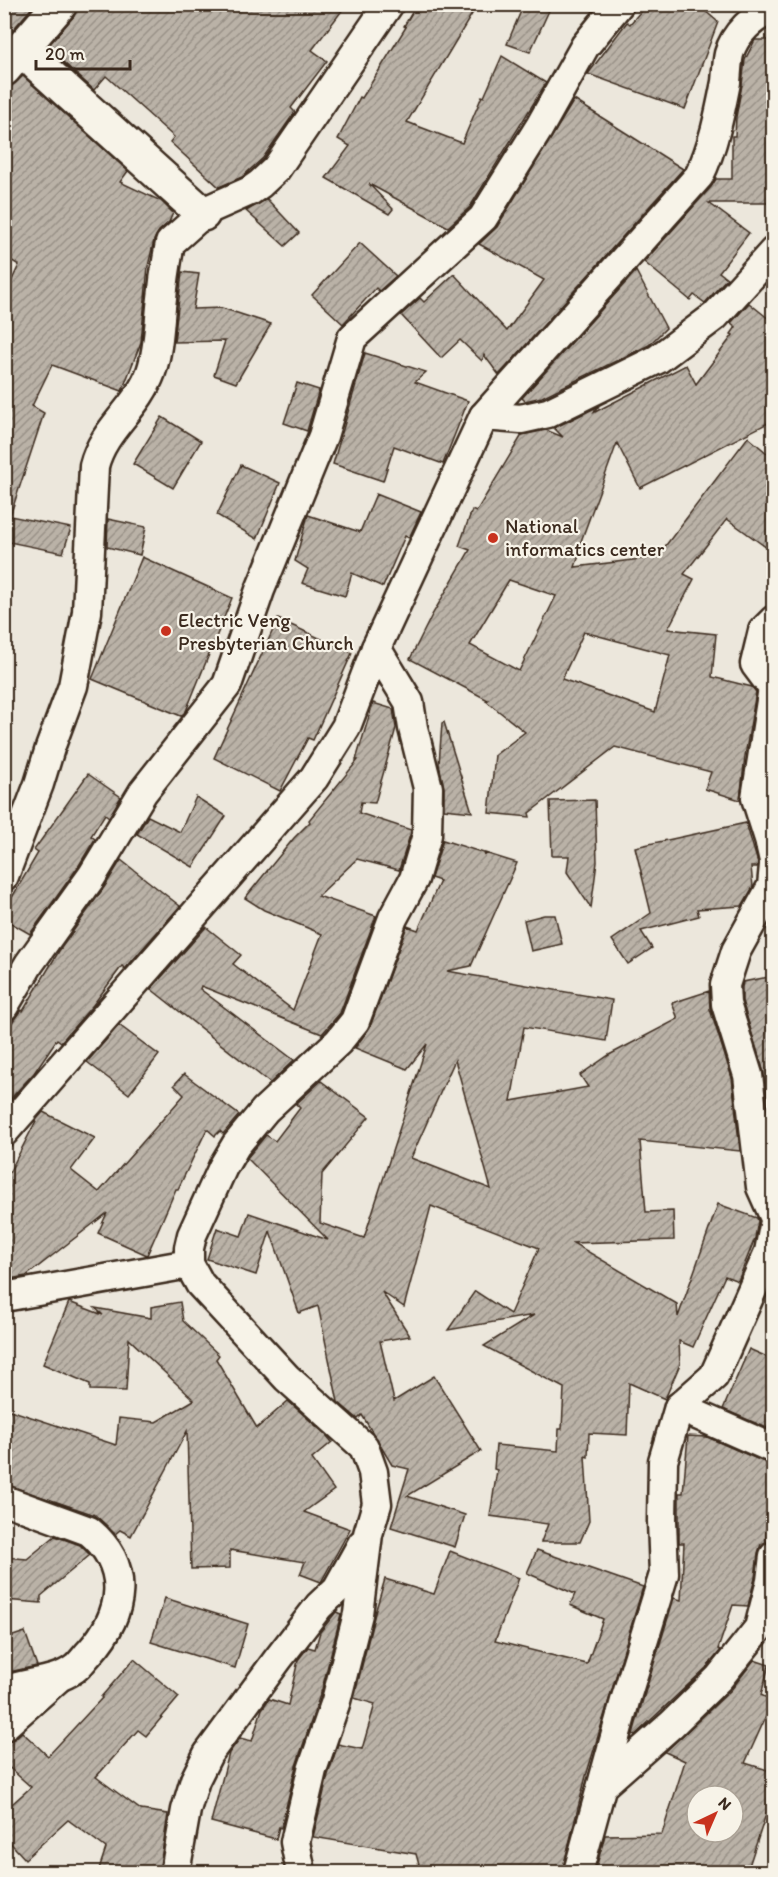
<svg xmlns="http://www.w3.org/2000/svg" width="778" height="1877" viewBox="0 0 778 1877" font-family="Itim,sans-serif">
<defs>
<pattern id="building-hatch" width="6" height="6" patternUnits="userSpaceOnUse" patternTransform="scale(1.5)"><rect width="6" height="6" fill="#bab2a7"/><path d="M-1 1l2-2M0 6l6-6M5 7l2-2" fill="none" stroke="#989187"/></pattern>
</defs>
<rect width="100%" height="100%" fill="#ece7dc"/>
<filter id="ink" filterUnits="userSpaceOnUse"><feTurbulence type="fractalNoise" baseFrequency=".0167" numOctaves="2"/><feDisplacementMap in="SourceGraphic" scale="12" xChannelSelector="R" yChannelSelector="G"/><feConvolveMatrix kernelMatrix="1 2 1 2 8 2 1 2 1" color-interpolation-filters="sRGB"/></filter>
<g filter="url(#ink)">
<g fill="url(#building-hatch)" stroke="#3b2a1e" stroke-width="1.5" fill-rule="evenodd">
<polygon points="4,4 35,4 4,40"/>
<polygon points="78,4 347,4 312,50 327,61 291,108 295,112 263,158 242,177 219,187 170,142 174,137 106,76 94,90 52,52 48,46 74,16"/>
<polygon points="417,4 478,4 407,122 462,143 482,96 484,97 502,56 546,83 470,207 448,227 369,184 393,209 389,214 326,178 350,146 338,139 360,97 362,98 406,27 404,26"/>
<polygon points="524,4 552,4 530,52 507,44"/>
<polygon points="647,4 697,4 718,22 685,109 588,74 627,22 630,24"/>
<polygon points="755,40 774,40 774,203 709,203 749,233 719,272 727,278 705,303 694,295 690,300 644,262 711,187 716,179 732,179 732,136 735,136 736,117 742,85 745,60"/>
<polygon points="23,76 128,171 120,182 161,201 173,213 169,222 159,231 154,240 148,266 141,342 122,391 52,365 32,406 44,413 10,516 71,528 63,553 4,541 4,297 19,265 4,256 4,87 11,86"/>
<polygon points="574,100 683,169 499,375 484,355 482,361 460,340 441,358 401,315 420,298 424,302 454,274 507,331 544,280 479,244 497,227"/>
<polygon points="267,199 299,233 285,246 246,211"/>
<polygon points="360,243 396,276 379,291 376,288 343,324 312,295"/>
<polygon points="636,271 666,328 649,345 542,397 525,401 522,398"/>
<polygon points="182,272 199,274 193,309 222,308 271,324 236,383 214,375 225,341 174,342"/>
<path d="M 749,303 L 774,323 L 774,420 L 640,488 L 617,443 L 580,544 L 583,544 L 575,567 L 657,557 L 748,437 L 774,459 L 774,553 L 727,519 L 684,574 L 694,579 L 668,629 L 716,634 L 712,677 L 752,687 L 756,692 L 745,756 L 740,800 L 705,789 L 711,772 L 615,747 L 529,813 L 530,817 L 489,813 L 495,755 L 525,732 L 486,701 L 488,700 L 410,659 L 432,615 L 470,550 L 459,546 L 472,510 L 476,512 L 522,435 L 546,430 L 563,437 L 554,428 L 599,406 L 593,413 L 686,365 L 696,384 L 733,335 L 731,334 L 736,327 L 731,323 ZM 509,580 L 556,596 L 519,671 L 470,645 ZM 584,632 L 670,655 L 655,712 L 562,679 Z"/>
<polygon points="365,353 426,372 415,382 468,401 443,464 394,446 383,481 333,464"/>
<polygon points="297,383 319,390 307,431 284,423"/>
<polygon points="162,417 201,441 173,488 133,464"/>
<polygon points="241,465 280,483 257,539 217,515"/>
<polygon points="376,494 421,512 409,538 405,536 383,587 352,573 345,596 302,583 308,569 295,561 308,515 360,532"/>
<polygon points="108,519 146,527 140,555 107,547"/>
<polygon points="142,557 232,598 186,711 181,716 92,679"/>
<polygon points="278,619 352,653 313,740 308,738 280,791 214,758"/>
<polygon points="373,703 393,709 396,728 375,803 361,802 359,813 411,830 411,832 399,870 357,859 318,896 376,916 340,1013 322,1034 201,986 200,989 294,1060 270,1083 151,989 206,927 241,955 233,964 293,1010 322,934 264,910 245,898 294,838 310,822 309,820 358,760 356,760"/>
<polygon points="444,722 472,812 444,809 444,788 439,764 442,723"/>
<polygon points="88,774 121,797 109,817 105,814 91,836 95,839 78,867 30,934 4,919 4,911 38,853 34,850"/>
<polygon points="196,797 226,816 193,867 137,834 148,816 180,832"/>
<polygon points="595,800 597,862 591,908 567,872 569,856 552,856 550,801"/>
<polygon points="746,823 758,863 757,867 751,867 753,887 742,906 697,909 699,916 641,931 652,948 628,964 612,940 651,913 635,847"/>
<path d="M 443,840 L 484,853 L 485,856 L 485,853 L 517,863 L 471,966 L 447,971 L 612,1000 L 606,1041 L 524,1027 L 511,1101 L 588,1087 L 580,1075 L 609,1055 L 678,1019 L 672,1003 L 709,991 L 710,1009 L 732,1078 L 740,1151 L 640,1141 L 646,1212 L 673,1211 L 674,1240 L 573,1243 L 677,1304 L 678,1317 L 718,1204 L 757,1218 L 758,1221 L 755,1238 L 738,1281 L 725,1276 L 693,1347 L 679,1341 L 680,1364 L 665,1399 L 629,1383 L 627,1435 L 589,1433 L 588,1457 L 585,1456 L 589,1521 L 580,1542 L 541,1542 L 548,1524 L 490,1516 L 497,1470 L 494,1469 L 496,1445 L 558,1451 L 559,1429 L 562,1429 L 564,1388 L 484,1346 L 534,1315 L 448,1330 L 475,1291 L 510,1314 L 539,1248 L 431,1206 L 404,1307 L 382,1292 L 410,1336 L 380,1341 L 394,1401 L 434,1376 L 481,1451 L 407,1496 L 465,1515 L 455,1547 L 391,1527 L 409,1469 L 392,1465 L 362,1415 L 358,1419 L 338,1402 L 318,1306 L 299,1313 L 270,1231 L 256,1275 L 207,1259 L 217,1228 L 241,1236 L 249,1213 L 328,1240 L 247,1158 L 266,1135 L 275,1141 L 300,1108 L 296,1104 L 321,1081 L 369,1117 L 322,1174 L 320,1223 L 364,1238 L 427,1044 L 407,1069 L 355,1048 L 370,1027 L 407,926 L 418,930 L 440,881 L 431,878 ZM 455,1060 L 491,1189 L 411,1158 Z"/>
<polygon points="121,860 180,906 125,969 122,966 93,1005 61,1042 57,1039 34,1073 4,1106 4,1033 21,1010 23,1011 59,951 105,886"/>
<polygon points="544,915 555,915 562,944 531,951 524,920"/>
<polygon points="774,976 774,1152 764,1073 742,1001 742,987 743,982"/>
<polygon points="119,1025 159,1055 129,1094 87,1062"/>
<polygon points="184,1074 239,1115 223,1134 220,1131 215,1136 207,1129 178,1189 176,1189 147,1255 98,1233 107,1213 26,1276 4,1280 4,1183 37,1119 43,1112 95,1138 71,1170 99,1192 184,1095 174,1085"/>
<polygon points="69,1302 103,1315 95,1308 151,1318 151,1307 180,1302 183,1321 219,1355 216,1359 257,1428 288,1401 326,1435 332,1442 312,1459 334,1490 304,1512 350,1529 321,1582 300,1574 305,1562 230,1550 230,1568 191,1569 187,1431 131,1536 120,1530 115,1534 95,1515 4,1484 4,1408 116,1445 119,1418 156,1422 194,1400 129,1339 126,1391 90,1390 90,1384 43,1364"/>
<polygon points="749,1349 774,1360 774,1413 767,1428 723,1409"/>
<polygon points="688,1436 707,1437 771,1465 770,1486 768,1486 766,1542 761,1544 758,1553 755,1578 748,1606 733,1605 718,1649 721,1650 707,1667 635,1735 633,1734 641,1706 674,1598 681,1600 684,1543 679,1543 679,1493 683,1493"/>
<polygon points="55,1536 80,1545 90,1555 41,1596 41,1603 4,1600 4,1557 27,1559"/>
<polygon points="537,1550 643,1587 586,1776 562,1872 421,1872 416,1854 313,1837 328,1775 338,1744 362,1749 375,1704 354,1698 375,1613 385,1579 434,1594 450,1551 519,1578 495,1641 587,1664 603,1619 570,1605 575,1594 527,1573"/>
<polygon points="165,1598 248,1624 235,1668 151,1642"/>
<polygon points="336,1612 341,1614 322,1689 296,1766 281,1828 279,1827 276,1839 211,1822 229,1753 240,1738 252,1741 262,1709 269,1699 288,1705 298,1660 308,1647 315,1649 320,1632"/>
<polygon points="25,1632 37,1666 4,1673 4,1639"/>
<polygon points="134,1659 179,1697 146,1736 138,1730 96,1777 141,1810 168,1814 159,1872 98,1872 106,1848 68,1820 25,1859 4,1836 4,1811 31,1787 4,1763 4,1743 14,1739 22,1732 48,1756 102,1698 101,1697"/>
<path d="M 754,1660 L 769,1665 L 761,1695 L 773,1701 L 745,1763 L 774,1772 L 774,1790 L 747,1872 L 595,1872 L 605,1835 L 662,1834 L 685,1761 L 665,1752 L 731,1690 ZM 697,1796 L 733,1796 L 733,1832 L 697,1832 Z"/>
</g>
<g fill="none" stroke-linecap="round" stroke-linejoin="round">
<defs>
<g id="street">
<path d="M 484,416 L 699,176 C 713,148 720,113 726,82 C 727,73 727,63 729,54 C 734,35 754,14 774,10"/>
<polyline points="774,620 763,631 755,664 773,688 756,798 769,839 774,861"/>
<polyline points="774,865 772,886 736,951 725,985 726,1004 748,1075 761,1187 774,1216"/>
<path d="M 4,876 L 39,784 L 50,748 L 73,686 L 87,612 L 94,466 C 103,429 138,408 151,372 C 158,352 159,328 161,307 C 163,286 166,264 170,243 L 207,210 L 250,191 L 260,184 L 276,169 L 389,4"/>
<polyline points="4,1006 29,964 92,876 143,792 227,685 260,590 323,436 352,338 483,218 539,128 585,46 619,4"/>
<polyline points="4,1132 314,778 346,727 376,648 484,416 521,419 548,413 658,359 715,316 774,251"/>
<polyline points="4,1297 189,1264"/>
<polyline points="679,1407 774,1449"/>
<path d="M 4,1500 L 89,1531 C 132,1567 124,1614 90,1652 C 85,1657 80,1665 74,1669 C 55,1683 27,1682 4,1691"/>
<polyline points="4,1726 57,1679"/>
<polyline points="603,1785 672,1724 719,1678 759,1628 771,1581 774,1556"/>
<polyline points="175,1872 186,1810 195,1780 208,1754 278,1659 319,1606 337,1589 362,1544"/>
<polyline points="301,1872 295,1842 312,1770 336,1701 358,1614 368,1534 377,1504 373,1472 364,1447 287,1378 200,1284 189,1264 189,1248 192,1235 223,1167 236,1145 265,1110 338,1042 355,1021 393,918 414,879 427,835 428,788 413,728 409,702 376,648"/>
<polyline points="578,1872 625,1701 664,1574 662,1521 663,1461 679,1407 714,1376 769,1252 774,1226"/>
</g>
<polyline id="secondary" points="26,45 37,64 203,214"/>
<polyline id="primary" points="4,69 60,4"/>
</defs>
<use href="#street" stroke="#3b2a1e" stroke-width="33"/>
<use href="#secondary" stroke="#3b2a1e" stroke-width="38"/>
<use href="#primary" stroke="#3b2a1e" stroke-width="38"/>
<use href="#street" stroke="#f7f3e8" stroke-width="28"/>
<use href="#secondary" stroke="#f7f3e8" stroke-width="33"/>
<use href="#primary" stroke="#f7f3e8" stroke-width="33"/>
</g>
</g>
<g fill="#c8321e" stroke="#f7f3e8" stroke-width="2">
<circle cx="493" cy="538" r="6"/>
<circle cx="166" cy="631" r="6"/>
</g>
<g text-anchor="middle" stroke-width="4.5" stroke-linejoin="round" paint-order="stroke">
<g font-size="20" fill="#3b2a1e" stroke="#f7f3e8" text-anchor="start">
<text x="505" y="533">National<tspan x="505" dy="23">informatics center</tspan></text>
<text x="178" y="627">Electric Veng<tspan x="178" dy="23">Presbyterian Church</tspan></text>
</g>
</g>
<rect width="778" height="1877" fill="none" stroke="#f7f3e8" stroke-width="24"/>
<rect x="12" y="12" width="754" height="1853" fill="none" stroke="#3b2a1e" stroke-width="2" filter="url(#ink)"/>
<g transform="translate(715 1814) rotate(44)"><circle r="28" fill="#f7f3e8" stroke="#aca397" stroke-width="1.5"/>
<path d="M0-4.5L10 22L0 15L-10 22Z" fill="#c8321e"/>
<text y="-9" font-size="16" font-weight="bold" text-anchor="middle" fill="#3b2a1e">N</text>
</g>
<path d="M36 60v9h94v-9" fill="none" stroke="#3b2a1e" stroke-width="3"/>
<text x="45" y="60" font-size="18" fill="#3b2a1e" stroke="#f7f3e8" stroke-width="4.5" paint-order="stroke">20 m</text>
</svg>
